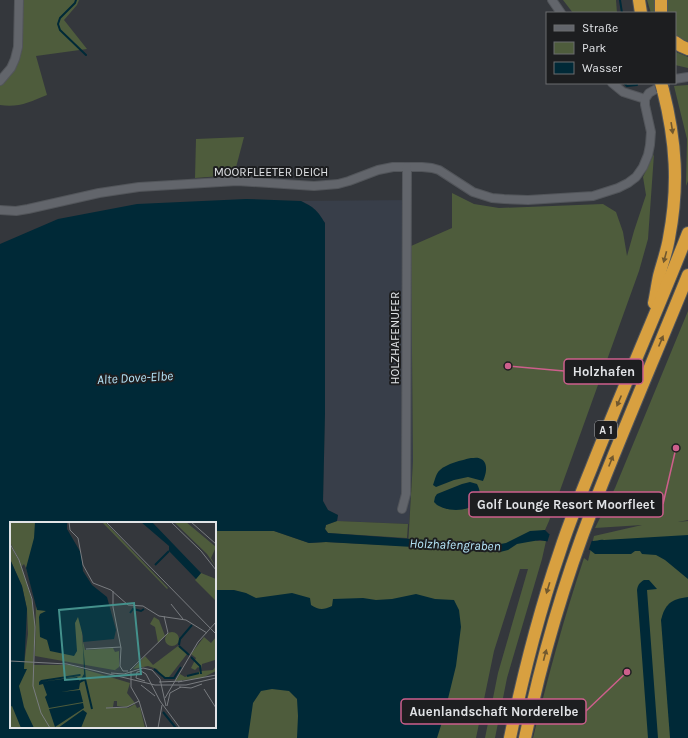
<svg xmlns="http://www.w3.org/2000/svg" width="688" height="738" viewBox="0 0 688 738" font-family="Karla,sans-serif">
<rect width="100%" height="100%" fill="#34373c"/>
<polygon fill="#383e49" points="411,200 413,461 409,524 337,521 338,515 328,510 323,501 325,413 325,223 309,205 301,201"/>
<g fill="#4e5c3c">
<path d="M 23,0 L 79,0 L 77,5 L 64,20 L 87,49 L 36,56 L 47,95 C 30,102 18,108 0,105 L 0,84 L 8,76 L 19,61 Z"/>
<polygon points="563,0 616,0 617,13 573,13"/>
<polygon points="647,0 656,0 656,13 651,13"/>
<path d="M 666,0 L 688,0 L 688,44 C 671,38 675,29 675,13 L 666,13 Z"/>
<polygon points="675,50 676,52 688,57 688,68 675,65"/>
<polygon points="688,85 688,181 686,186 687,139 674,86"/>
<polygon points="244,137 234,175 195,178 196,139"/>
<polygon points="654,154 648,239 639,271 549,521 545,530 543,530 536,541 546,541 542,559 507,678 495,738 485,738 498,673 528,569 520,569 494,651 476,738 0,738 11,727 215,727 215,530 274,531 309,543 326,542 408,546 413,461 411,246 452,228 452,193 474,204 499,208 603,204 616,212 623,232 627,256 634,231 646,195 643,177"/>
<path d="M 688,311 L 688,520 L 678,522 L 688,521 L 688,738 L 533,738 C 548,677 564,617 584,558 L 588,561 L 594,536 L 642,525 L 595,528 L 615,488 Z"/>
<polygon points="337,521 408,524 407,538 328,533 325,529 326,525"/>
</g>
<g fill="#002937">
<path d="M 246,199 L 301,201 C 315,208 317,210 325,223 L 325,413 L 323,501 L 328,510 L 338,515 L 337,521 L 326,525 L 325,529 L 328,533 L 495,545 L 506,543 L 530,531 L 545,530 L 549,534 L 593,541 C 597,541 600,539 604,540 L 688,535 L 688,579 L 665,560 L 656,555 L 642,554 L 640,551 L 635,551 L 631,554 L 595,554 L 590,550 L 540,540 L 528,542 L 517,544 L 508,550 L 500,552 L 326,542 L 309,543 L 274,531 L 215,531 L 215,523 L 11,523 L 11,727 L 215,727 L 215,590 L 234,590 L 246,593 L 256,598 L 292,593 L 310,598 L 311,605 C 319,610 323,610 332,606 L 333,599 L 363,598 L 376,600 L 392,599 L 416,594 L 435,599 L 454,600 L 459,610 L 461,627 L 456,666 L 443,719 L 437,738 L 297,738 L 298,716 L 297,699 L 289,691 L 272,689 L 261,691 L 253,703 L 248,738 L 0,738 L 0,244 L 58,219 L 137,204 Z"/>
<path d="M 471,458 C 474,458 478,457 481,459 C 489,463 486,475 483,481 L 468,477 L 454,480 L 436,487 L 433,485 C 435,480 436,473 440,470 C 446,464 462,460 471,458 Z"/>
<path d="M 470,482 L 477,484 C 490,509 455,515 439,506 C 438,506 435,503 434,502 L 435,497 L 437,494 L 462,484 Z"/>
<path d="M 644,580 L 649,580 L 657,589 L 647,590 L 658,738 L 648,738 L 637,590 C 638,585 639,583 644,580 Z"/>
<path d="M 688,597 L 688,738 L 670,738 L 661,620 C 665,604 671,599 688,597 Z"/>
</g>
<polygon fill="#34373c" points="550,533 592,540 588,552 547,543"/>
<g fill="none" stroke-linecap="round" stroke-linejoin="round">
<g stroke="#002937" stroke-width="2">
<polyline points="76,0 75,3 60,18 58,24 60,30 86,55"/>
<polyline points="620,0 622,13"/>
<polyline points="624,83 627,86 637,85 637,83"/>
</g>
<defs>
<g id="street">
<polyline points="552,0 561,13"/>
<polyline points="675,79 688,77"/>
<polyline points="0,81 11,68 15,59 18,47 19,0"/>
<polyline points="612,83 623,92 645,99"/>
<polyline points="0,210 16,211 28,209 99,193 139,187 237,181 314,186 338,184 349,181 378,170 393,167 422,167 432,168 439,170 473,192 492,198 504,199 528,200 593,196 618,188 628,183 636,177 643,167 648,155 650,145 651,132 645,105 645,99 649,93 665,84"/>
<polyline points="402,509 406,494 407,167"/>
</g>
<g id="highway">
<polyline points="639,0 641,13"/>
<polyline points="661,0 661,13"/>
<polyline points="675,42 681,46 688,49"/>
<path d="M 654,303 C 656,294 657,285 659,276 C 662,264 667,251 669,238 C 679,186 676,141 663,90"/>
<path d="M 510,738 C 523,675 539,612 560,551 C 569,523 580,496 591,469 C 622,390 657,312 688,233"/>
<path d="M 525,738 C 542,656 566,575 597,497 C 626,423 658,349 688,275"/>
</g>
</defs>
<use href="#street" stroke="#52555a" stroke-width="10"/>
<use href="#highway" stroke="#52555a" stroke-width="14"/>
<use href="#street" stroke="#62656b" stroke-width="8"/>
<use href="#highway" stroke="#d8a040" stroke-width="12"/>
<defs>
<polyline id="highway-bridge" points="661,83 663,90"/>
</defs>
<use href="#highway-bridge" stroke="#52555a" stroke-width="14" stroke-linecap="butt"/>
<use href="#highway-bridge" stroke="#d8a040" stroke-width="12"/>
</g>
<defs><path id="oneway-solid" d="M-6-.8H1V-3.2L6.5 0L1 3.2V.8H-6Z"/></defs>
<g fill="#71582e">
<use href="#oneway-solid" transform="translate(672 128) rotate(81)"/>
<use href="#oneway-solid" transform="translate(665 257) rotate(105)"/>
<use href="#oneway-solid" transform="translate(661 341) rotate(-67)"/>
<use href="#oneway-solid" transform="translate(619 401) rotate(113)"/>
<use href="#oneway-solid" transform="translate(611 461) rotate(-68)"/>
<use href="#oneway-solid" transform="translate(548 588) rotate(107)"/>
<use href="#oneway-solid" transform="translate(545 655) rotate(-75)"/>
</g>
<g text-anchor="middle" stroke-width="4" stroke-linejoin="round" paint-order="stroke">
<rect fill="#1d1e20" stroke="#a6a8ab" stroke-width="1" x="595" y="421" width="22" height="18" rx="3"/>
<g font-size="11" font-weight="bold" fill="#e1e3e6">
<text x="606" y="434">A 1</text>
</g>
<g font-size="12" fill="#e1e3e6" stroke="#1d1e20">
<text x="271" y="176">MOORFLEETER DEICH</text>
<text transform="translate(395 338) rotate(-90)" y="4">HOLZHAFENUFER</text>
</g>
<g font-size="13" font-style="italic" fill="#b6e6fa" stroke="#1d1e20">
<text transform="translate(135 377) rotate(-3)" y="5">Alte Dove-Elbe</text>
<text transform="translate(455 544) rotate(2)" y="5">Holzhafengraben</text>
</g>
</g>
<g transform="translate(10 522)">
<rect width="206" height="206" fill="#34373c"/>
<path d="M 0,0 L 41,0 L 71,94 L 73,128 L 73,119 L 75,128 L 103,126 L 105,130 L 109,129 L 109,145 L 105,148 L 115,150 L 25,134 L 26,80 L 16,46 L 14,42 L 12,44 L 0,20 ZM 92,0 L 95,0 L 158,66 L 157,67 ZM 164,0 L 176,0 L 206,25 L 201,36 L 206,45 L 197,32 ZM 0,23 L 11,42 L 22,79 L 25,104 L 23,143 L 60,143 L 120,161 L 117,171 L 125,181 L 117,185 L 107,184 L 107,179 L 104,179 L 103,185 L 96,186 L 118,186 L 125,182 L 127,186 L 130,185 L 135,206 L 0,206 L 0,143 L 14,143 L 18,112 L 17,87 L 12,64 L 0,37 ZM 191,51 L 206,57 L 206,79 L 185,58 ZM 144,95 L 149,98 L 155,114 L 148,121 L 145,105 L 140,102 ZM155 117a7 7 0 1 1 14 0a7 7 0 1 1-14 0ZM 194,115 L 201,121 L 206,115 L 206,143 L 205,138 L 192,142 L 191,147 L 188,145 L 185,148 L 181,146 L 186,136 L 181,132 ZM 168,124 L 177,132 L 159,155 L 153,156 L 147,147 L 138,144 L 123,147 L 135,134 L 143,143 ZM 206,144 L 206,149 L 192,156 L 165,159 L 170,152 L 175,155 L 191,149 L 203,148 Z" fill="#4e5c3c"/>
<path d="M 25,0 L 57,0 L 57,7 L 71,31 L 73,49 L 82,63 L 97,75 L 106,108 L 104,117 L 73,120 L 76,158 L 70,161 L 69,167 L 51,170 L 70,168 L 73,180 L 39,186 L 35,175 L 37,173 L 33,162 L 29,163 L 29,160 L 31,158 L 70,152 L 71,153 L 70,154 L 31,160 L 67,155 L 70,159 L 74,152 L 73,114 L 68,95 L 65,101 L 67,129 L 64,134 L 40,129 L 37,118 L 30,115 L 29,95 L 30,92 L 36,89 L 27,88 L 16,46 L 24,16 ZM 131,0 L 142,0 L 191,51 L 186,57 L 159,29 L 159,24 ZM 0,37 L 12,64 L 17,87 L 14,147 L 17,147 L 9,164 L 14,185 L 24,206 L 11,206 L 2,184 L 0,185 ZM 73,181 L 74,186 L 45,205 L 39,187 ZM 73,188 L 77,191 L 71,206 L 48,206 Z" fill="#002937"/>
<path fill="none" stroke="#002937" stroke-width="2" d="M 145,43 L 159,29M 120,91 L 123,87 L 131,89 L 134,87M 169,123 L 170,117 L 182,103M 169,124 L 179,133M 181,135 L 190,144 L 191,152M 144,147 L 155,156 L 164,156 L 171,145M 177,154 L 189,151M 75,157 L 82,187M 153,190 L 166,206"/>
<path fill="none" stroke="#797c80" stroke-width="1" d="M 59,0 L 60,8 L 68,16 L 73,43 L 83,61 L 101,68 L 118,83 L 133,84 L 149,94 L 176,98 L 197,111M 96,0 L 206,112M 161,0 L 191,29 L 206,48M 181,0 L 206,22M 0,22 L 9,38 L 22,77 L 25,105 L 23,164 L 31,191 L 40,206M 103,69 L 103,85 L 111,126 L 110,144 L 113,149 L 118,149M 161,82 L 173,97M 76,127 L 111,125M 0,139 L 57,142 L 145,163 L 176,163 L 206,156M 120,148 L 158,111 L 154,94M 121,149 L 121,165 L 129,179 L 137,206M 101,151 L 114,152 L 133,146 L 142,148 L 150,157 L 156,184M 135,159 L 126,156 L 127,150 L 131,149 L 136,152 L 150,179 L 170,206M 149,160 L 172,159M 168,160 L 206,153M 131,163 L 145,174M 169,165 L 181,166 L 192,162M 194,167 L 206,186M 155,176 L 188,120 L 206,100M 157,184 L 160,171 L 171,165M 96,186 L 117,185 L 129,179M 148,206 L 152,183"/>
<path fill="#44918c" fill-opacity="0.15" stroke="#44918c" stroke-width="2" d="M 124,81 L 131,152 L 55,158 L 49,88 Z"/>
<rect width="206" height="206" fill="none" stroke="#e1e3e6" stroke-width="2"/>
</g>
<path fill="none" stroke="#cd5f8c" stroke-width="1.5" d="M508 366L564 371M676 448L663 504M627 672L586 711"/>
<g fill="#cd5f8c" stroke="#1d1e20" stroke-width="1.5">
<circle cx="508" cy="366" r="4"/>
<circle cx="676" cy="448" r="4"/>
<circle cx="627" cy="672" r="4"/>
</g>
<g fill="#1d1e20" stroke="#cd5f8c" stroke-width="1.5">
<rect x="564" y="359" width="79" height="25" rx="4"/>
<rect x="469" y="492" width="194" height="25" rx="4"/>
<rect x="401" y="699" width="185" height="25" rx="4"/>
</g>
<g font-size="13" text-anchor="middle" font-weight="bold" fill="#e1e3e6">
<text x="604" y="376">Holzhafen</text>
<text x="566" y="509">Golf Lounge Resort Moorfleet</text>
<text x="494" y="716">Auenlandschaft Norderelbe</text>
</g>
<rect x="546" y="12" width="130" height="72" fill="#1d1e20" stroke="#6b6d6f"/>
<rect x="554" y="25" width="20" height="6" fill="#62656b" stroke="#6b6d6f"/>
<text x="582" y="32" font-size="12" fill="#e1e3e6">Straße</text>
<rect x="554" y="42" width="20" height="12" fill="#4e5c3c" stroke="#6b6d6f"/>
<text x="582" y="52" font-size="12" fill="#e1e3e6">Park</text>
<rect x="554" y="62" width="20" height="12" fill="#002937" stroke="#6b6d6f"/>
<text x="582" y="72" font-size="12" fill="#e1e3e6">Wasser</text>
</svg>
